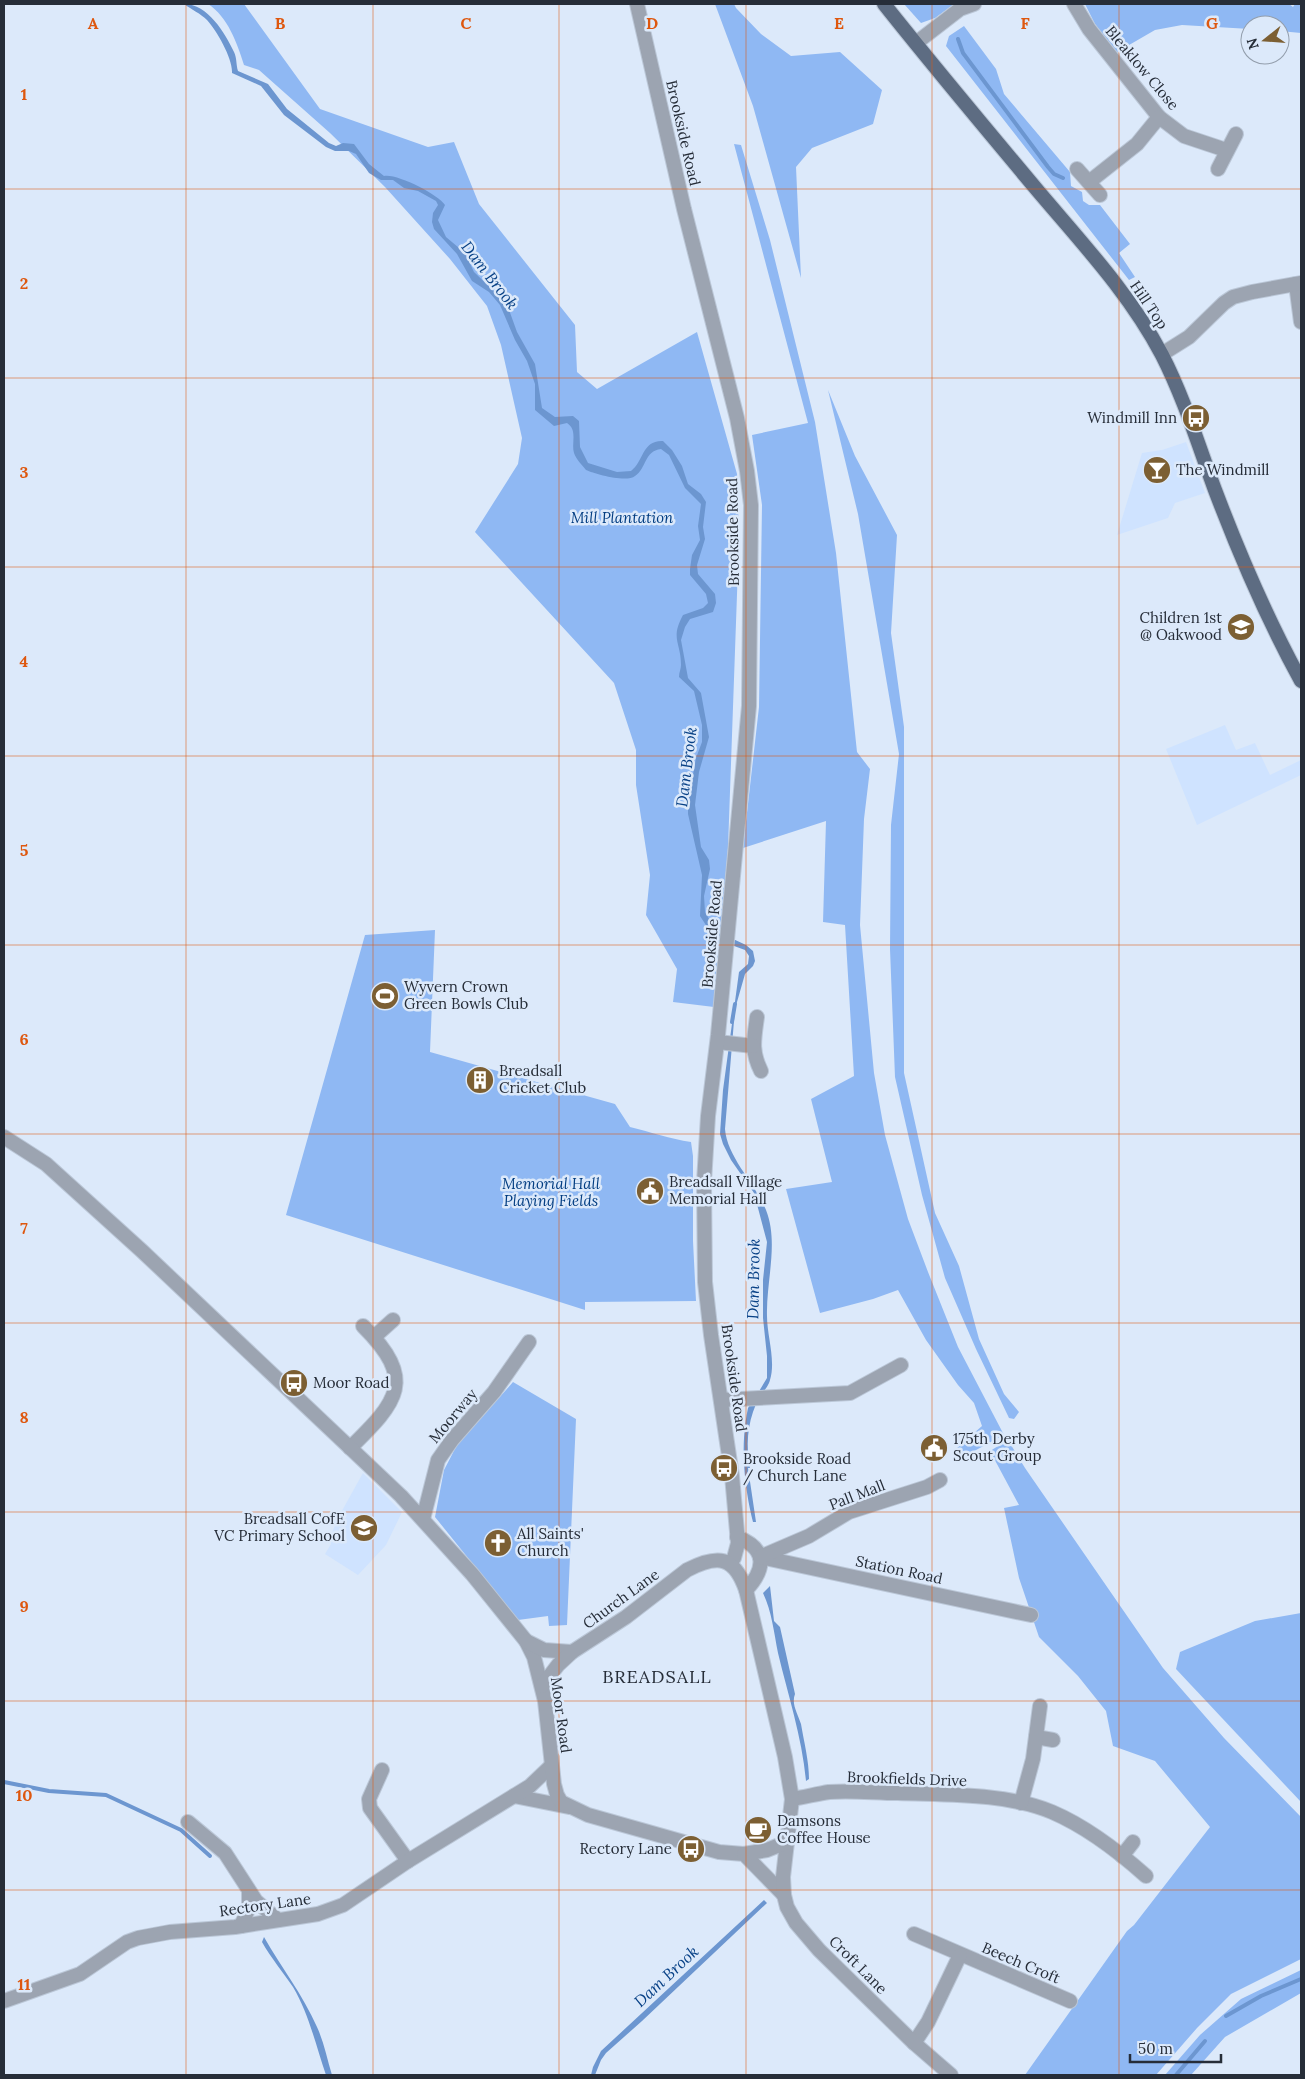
<svg xmlns="http://www.w3.org/2000/svg" width="1305" height="2079" viewBox="0 0 1305 2079" font-family="Lora,serif">
<rect width="100%" height="100%" fill="#dce9fa"/>
<g fill="#cfe3ff">
<polygon points="1186,442 1205,493 1175,503 1168,518 1117,535 1142,453 1162,450"/>
<polygon points="1225,725 1236,750 1255,743 1270,775 1301,760 1301,775 1197,825 1166,749"/>
<polygon points="363,1473 402,1512 386,1545 358,1575 325,1554 331,1544 330,1538 338,1518"/>
</g>
<g fill="#8fb8f3">
<path d="M 208,4 L 244,4 L 320,109 L 428,147 L 454,142 L 479,204 L 575,325 L 577,372 L 597,389 L 697,332 L 737,474 L 739,538 L 728,848 L 714,1007 L 673,1002 L 677,969 L 646,915 L 650,875 L 636,785 L 636,750 L 614,683 L 475,532 L 518,464 L 522,438 L 501,345 L 487,306 L 450,259 L 385,187 L 330,133 L 259,70 L 244,65 C 237,43 228,17 208,4 Z"/>
<polygon points="715,4 734,4 736,8 761,34 791,56 840,52 882,90 873,124 812,148 796,167 801,278 753,106"/>
<polygon points="904,4 954,4 935,18 921,23"/>
<polygon points="1085,4 1289,4 1293,7 1295,4 1301,4 1301,33 1280,31 1280,25 1250,25 1250,29 1182,25 1155,30 1117,52 1095,24"/>
<polygon points="964,26 996,69 1004,94 1070,172 1071,186 1082,192 1083,201 1089,205 1100,205 1130,244 1119,253 1135,277 1129,280 946,46 949,36"/>
<polygon points="734,144 741,145 770,240 815,422 836,553 857,752 870,769 864,819 860,925 874,1073 885,1135 908,1219 928,1272 958,1347 1004,1435 963,1457 957,1448 982,1426 974,1403 958,1385 926,1340 898,1290 873,1299 820,1313 786,1189 832,1182 811,1099 854,1076 845,925 823,922 826,821 743,848 759,707 762,505 752,435 808,423"/>
<polygon points="828,390 855,456 897,535 891,633 904,727 904,1073 935,1213 959,1266 979,1339 1004,1394 1019,1412 1014,1419 1009,1418 976,1349 945,1278 922,1195 895,1077 890,949 891,825 899,754 858,514"/>
<path d="M 435,930 L 430,1052 L 615,1104 L 630,1127 C 651,1132 670,1139 691,1142 L 693,1156 L 693,1241 L 696,1301 L 585,1302 L 585,1310 L 286,1215 L 365,935 Z"/>
<polygon points="513,1382 576,1419 567,1625 549,1626 548,1616 518,1620 435,1517 444,1470 457,1445"/>
<polygon points="1008,1440 1025,1468 1163,1668 1224,1738 1301,1817 1301,1959 1231,1994 1197,2028 1156,2075 1025,2075 1127,1931 1134,1925 1210,1827 1155,1761 1113,1746 1106,1711 1078,1676 1039,1637 1019,1578 1004,1508 1019,1505 990,1451"/>
<polygon points="1301,1613 1301,1802 1176,1669 1180,1652 1255,1621"/>
<polygon points="1301,1970 1301,1993 1225,2037 1191,2075 1165,2075 1200,2035 1241,1999"/>
</g>
<g fill="#6c96d0">
<path d="M 184,4 C 208,4 225,33 234,52 C 237,58 236,65 238,71 L 268,84 L 287,109 L 329,143 L 336,146 L 343,143 L 354,144 L 369,164 L 384,176 C 396,173 438,194 445,205 L 438,220 L 446,237 L 465,253 L 474,272 L 501,298 L 508,307 L 517,332 L 535,364 L 542,408 L 555,417 L 573,416 L 579,421 L 580,447 L 588,463 L 617,472 L 631,471 C 644,461 642,440 663,441 L 672,450 L 682,466 L 688,484 L 701,494 L 706,502 L 703,527 L 705,539 L 697,565 L 698,574 L 715,594 L 716,603 L 713,612 L 690,619 L 685,627 L 681,640 L 688,678 L 701,693 L 709,737 L 699,772 L 695,805 L 701,847 L 709,860 L 710,869 L 704,896 L 705,912 L 716,931 L 746,945 L 753,951 L 755,961 L 753,966 L 745,974 L 735,1009 L 725,1129 C 727,1157 755,1183 766,1210 C 779,1243 766,1281 767,1316 C 767,1336 776,1360 770,1380 C 769,1385 765,1389 763,1393 L 758,1393 L 767,1378 L 767,1356 L 763,1318 L 763,1280 L 767,1242 L 754,1193 L 731,1160 L 723,1144 L 720,1134 L 723,1090 L 739,972 L 748,964 L 749,956 L 745,950 L 715,939 L 700,916 L 702,875 L 688,814 L 688,803 L 696,758 L 702,742 L 702,725 L 694,691 L 679,677 C 679,672 681,669 681,665 C 681,642 670,639 683,615 L 703,608 L 708,603 L 706,594 L 690,575 L 690,569 L 692,555 L 700,540 L 698,526 L 701,504 L 685,488 L 669,455 L 661,449 C 644,451 647,468 635,476 C 627,483 595,474 586,470 C 582,465 576,459 574,453 C 571,443 578,430 567,423 L 554,426 L 535,410 L 535,384 L 527,361 L 515,340 L 500,305 L 489,292 L 472,281 L 457,254 L 434,229 L 432,222 L 433,213 L 438,205 L 436,201 L 418,191 L 404,188 L 393,180 L 381,180 L 374,176 L 369,173 L 356,154 L 349,151 L 335,151 L 326,147 L 284,115 L 261,86 L 232,73 C 233,59 217,31 207,20 C 201,14 191,9 184,4 Z"/>
<path d="M 756,1404 C 747,1425 746,1446 750,1468 L 748,1468 L 756,1522 L 753,1522 C 744,1485 740,1445 748,1408 L 750,1405 Z"/>
<path d="M 770,1586 L 774,1621 L 780,1627 L 795,1694 C 791,1704 798,1714 801,1724 C 804,1742 809,1761 809,1779 L 806,1781 C 802,1737 788,1695 778,1653 C 774,1633 772,1612 763,1593 Z"/>
<polygon points="764,1900 767,1903 642,2021 606,2053 601,2060 595,2075 591,2075 593,2067 601,2051"/>
<path d="M 264,1937 C 281,1967 303,1995 317,2027 C 324,2042 327,2059 332,2075 L 326,2075 C 316,2046 309,2014 293,1987 C 283,1972 271,1958 262,1942 Z"/>
</g>
<g fill="none" stroke-linecap="round" stroke-linejoin="round">
<g stroke="#6c96d0" stroke-width="4">
<polyline points="958,39 963,53 1048,167 1054,174 1063,178"/>
<polyline points="732,1022 735,1004"/>
<polyline points="4,1782 49,1791 106,1795 181,1830 210,1856"/>
<polyline points="1226,2016 1261,1996 1301,1979"/>
<polyline points="1176,2075 1205,2041"/>
</g>
<defs>
<g id="minor">
<polyline points="1074,4 1089,29 1159,117 1184,136 1226,150"/>
<polyline points="916,43 960,9 974,4"/>
<polyline points="1077,169 1100,195"/>
<polyline points="1218,169 1236,134"/>
<polyline points="1089,182 1137,144 1159,117"/>
<polyline points="1296,284 1301,322"/>
<polyline points="1162,354 1189,337 1224,303 1233,297 1252,292 1301,283"/>
<path d="M 757,1017 C 754,1039 751,1051 761,1071"/>
<polyline points="718,1042 753,1046"/>
<polyline points="374,1337 393,1320"/>
<polyline points="721,1400 850,1393 901,1365"/>
<path d="M 350,1448 C 398,1401 417,1380 363,1326"/>
<polyline points="423,1519 438,1460 452,1440 494,1392 529,1342"/>
<path d="M 737,1537 C 766,1548 767,1568 746,1590"/>
<polyline points="760,1557 1031,1615"/>
<polyline points="760,1557 809,1536 849,1512 927,1487 940,1480"/>
<polyline points="1036,1737 1053,1740"/>
<polyline points="382,1770 369,1799 370,1808 408,1861"/>
<polyline points="514,1796 569,1807"/>
<path d="M 792,1799 C 804,1797 817,1794 829,1792 C 852,1790 875,1793 898,1793 C 946,1795 1007,1793 1052,1812 C 1087,1827 1118,1851 1146,1876"/>
<polyline points="1021,1803 1033,1759 1040,1706"/>
<polyline points="188,1822 225,1853 256,1901 278,1920"/>
<polyline points="1122,1856 1133,1842"/>
<polyline points="241,1926 249,1907 249,1891"/>
<polyline points="914,1934 1070,2001"/>
<polyline points="4,2001 80,1974 127,1942 138,1938 170,1932 235,1927 318,1914 343,1905 408,1861 530,1786 551,1766"/>
<polyline points="914,2043 928,2022 960,1955"/>
</g>
<g id="tertiary">
<polyline points="637,4 684,209 737,418 747,471 751,505 749,706 718,1035 708,1116 704,1182 705,1282 711,1335 732,1476 738,1543 734,1558 730,1563"/>
<polyline points="4,1137 46,1164 142,1251 401,1496 472,1574 526,1641 534,1657 545,1701 554,1784 557,1795 561,1802 588,1815 719,1852 744,1854 784,1895"/>
<polyline points="526,1641 544,1650 572,1652"/>
<path d="M 542,1686 L 558,1665 L 572,1652 L 626,1617 L 687,1570 C 718,1554 734,1556 746,1590 L 785,1757 L 792,1799 L 783,1877 L 784,1895 L 787,1907 L 796,1923 L 819,1950 L 914,2043 L 951,2075"/>
<polyline points="744,1854 767,1850 787,1842"/>
</g>
<path id="primary" d="M 884,4 C 934,67 986,129 1038,191 C 1082,243 1130,294 1162,355 C 1184,398 1198,444 1215,490 C 1240,556 1267,619 1301,681"/>
</defs>
<use href="#minor" stroke="#bbc7d7" stroke-width="16"/>
<use href="#tertiary" stroke="#bbc7d7" stroke-width="16"/>
<use href="#primary" stroke="#bbc7d7" stroke-width="16"/>
<use href="#minor" stroke="#9ca4b1" stroke-width="14"/>
<use href="#tertiary" stroke="#9ca4b1" stroke-width="14"/>
<use href="#primary" stroke="#5d6c82" stroke-width="14"/>
</g>
<path fill="none" stroke="#de570e" stroke-width="1" stroke-opacity="0.55" d="M 186,4 L 186,2075M 373,4 L 373,2075M 559,4 L 559,2075M 746,4 L 746,2075M 932,4 L 932,2075M 1119,4 L 1119,2075M 4,189 L 1301,189M 4,378 L 1301,378M 4,567 L 1301,567M 4,756 L 1301,756M 4,945 L 1301,945M 4,1134 L 1301,1134M 4,1323 L 1301,1323M 4,1512 L 1301,1512M 4,1701 L 1301,1701M 4,1890 L 1301,1890"/>
<defs>
<symbol id="bus-disc" viewBox="-11 -11 22 22"><circle r="9.5" fill="#7c5f33" stroke="#dce9fa"/><path d="M-5-6H5V4H4V6H2V4H-2V6H-4V4H-5ZM-3.5-4V0h7V-4ZM-3.5 1.2v1.5H-2V1.2ZM2 1.2v1.5H3.5V1.2Z" fill="#fff"/></symbol>
<symbol id="bar-disc" viewBox="-11 -11 22 22"><circle r="9.5" fill="#7c5f33" stroke="#dce9fa"/><path d="M-6-5H6L.8 .8V4.5H3.5V6h-7V4.5H-.8V.8Z" fill="#fff"/></symbol>
<symbol id="school-disc" viewBox="-11 -11 22 22"><circle r="9.5" fill="#7c5f33" stroke="#dce9fa"/><path d="M0-5L7-2L0 1L-7-2ZM-4 1L0 2.5L4 1V4Q0 6-4 4Z" fill="#fff"/></symbol>
<symbol id="stadium-disc" viewBox="-11 -11 22 22"><circle r="9.5" fill="#7c5f33" stroke="#dce9fa"/><path d="M0-5a6.5 5 0 1 0 0 10a6.5 5 0 1 0 0-10ZM-3.5-1.8h7v3.6h-7Z" fill="#fff"/></symbol>
<symbol id="building-disc" viewBox="-11 -11 22 22"><circle r="9.5" fill="#7c5f33" stroke="#dce9fa"/><path d="M-4-6H4V6H1V3H-1V6H-4ZM-2.5-4.3h1.7v1.8h-1.7ZM.8-4.3h1.7v1.8H.8ZM-2.5-1h1.7V.8h-1.7ZM.8-1h1.7V.8H.8Z" fill="#fff"/></symbol>
<symbol id="civic-disc" viewBox="-11 -11 22 22"><circle r="9.5" fill="#7c5f33" stroke="#dce9fa"/><path d="M-.6-6.5H3V-4.5H.6V-3L4-1V1h2V6H-6V1h2V-1L-.6-3ZM-1.2 2.5V6h2.4V2.5Z" fill="#fff"/></symbol>
<symbol id="church-disc" viewBox="-11 -11 22 22"><circle r="9.5" fill="#7c5f33" stroke="#dce9fa"/><path d="M-1.2-6h2.4v3.5h3.3v2.4h-3.3V6h-2.4V-.1h-3.3v-2.4h3.3Z" fill="#fff"/></symbol>
<symbol id="cafe-disc" viewBox="-11 -11 22 22"><circle r="9.5" fill="#7c5f33" stroke="#dce9fa"/><path d="M-5.5-4.5H6V0H3Q3 3.5 0 3.5H-2.5Q-5.5 3.5-5.5 0ZM3-3.2v2h1.7v-2ZM-6 4.5H4V6H-6Z" fill="#fff"/></symbol>
</defs>
<g fill-rule="evenodd">
<use href="#bus-disc" x="1180" y="402" width="32" height="32"/>
<use href="#bar-disc" x="1141" y="454" width="32" height="32"/>
<use href="#school-disc" x="1225" y="611" width="32" height="32"/>
<use href="#stadium-disc" x="369" y="980" width="32" height="32"/>
<use href="#building-disc" x="464" y="1064" width="32" height="32"/>
<use href="#civic-disc" x="634" y="1175" width="32" height="32"/>
<use href="#bus-disc" x="278" y="1367" width="32" height="32"/>
<use href="#civic-disc" x="918" y="1432" width="32" height="32"/>
<use href="#bus-disc" x="708" y="1452" width="32" height="32"/>
<use href="#school-disc" x="348" y="1512" width="32" height="32"/>
<use href="#church-disc" x="482" y="1527" width="32" height="32"/>
<use href="#cafe-disc" x="742" y="1814" width="32" height="32"/>
<use href="#bus-disc" x="675" y="1833" width="32" height="32"/>
</g>
<g text-anchor="middle" stroke-width="5" stroke-linejoin="round" paint-order="stroke">
<g font-size="15" fill="#262d38" stroke="#dce9fa">
<text transform="translate(1142 68) rotate(50)" y="5">Bleaklow Close</text>
<text transform="translate(683 133) rotate(77)" y="5">Brookside Road</text>
<text transform="translate(1149 305) rotate(56)" y="5">Hill Top</text>
<text transform="translate(733 532) rotate(-91)" y="5">Brookside Road</text>
<text transform="translate(712 934) rotate(-85)" y="5">Brookside Road</text>
<text transform="translate(734 1378) rotate(82)" y="5">Brookside Road</text>
<text transform="translate(453 1416) rotate(-50)" y="5">Moorway</text>
<text transform="translate(857 1495) rotate(-21)" y="5">Pall Mall</text>
<text transform="translate(899 1570) rotate(12)" y="5">Station Road</text>
<text transform="translate(621 1599) rotate(-36)" y="5">Church Lane</text>
<text transform="translate(561 1715) rotate(82)" y="5">Moor Road</text>
<text transform="translate(907 1779) rotate(2)" y="5">Brookfields Drive</text>
<text transform="translate(265 1905) rotate(-8)" y="5">Rectory Lane</text>
<text transform="translate(1021 1963) rotate(23)" y="5">Beech Croft</text>
<text transform="translate(858 1965) rotate(45)" y="5">Croft Lane</text>
</g>
<g font-size="15" fill="#262d38" stroke="#dce9fa" text-anchor="start">
<text x="1177" y="423" text-anchor="end">Windmill Inn</text>
<text x="1176" y="475">The Windmill</text>
<text x="1222" y="623" text-anchor="end">Children 1st<tspan x="1222" dy="17">@ Oakwood</tspan></text>
<text x="404" y="992">Wyvern Crown<tspan x="404" dy="17">Green Bowls Club</tspan></text>
<text x="499" y="1076">Breadsall<tspan x="499" dy="17">Cricket Club</tspan></text>
<text x="669" y="1187">Breadsall Village<tspan x="669" dy="17">Memorial Hall</tspan></text>
<text x="313" y="1388">Moor Road</text>
<text x="953" y="1444">175th Derby<tspan x="953" dy="17">Scout Group</tspan></text>
<text x="743" y="1464">Brookside Road<tspan x="743" dy="17">/ Church Lane</tspan></text>
<text x="345" y="1524" text-anchor="end">Breadsall CofE<tspan x="345" dy="17">VC Primary School</tspan></text>
<text x="517" y="1539">All Saints'<tspan x="517" dy="17">Church</tspan></text>
<text x="777" y="1826">Damsons<tspan x="777" dy="17">Coffee House</tspan></text>
<text x="672" y="1854" text-anchor="end">Rectory Lane</text>
</g>
<g font-size="15" font-style="italic" fill="#013c81" stroke="#dce9fa">
<text x="622" y="523">Mill Plantation</text>
<text x="551" y="1189">Memorial Hall<tspan x="551" dy="17">Playing Fields</tspan></text>
</g>
<g font-size="16" font-style="italic" fill="#084186" stroke="#dce9fa">
<text transform="translate(490 275) rotate(52)" y="6">Dam Brook</text>
<text transform="translate(686 767) rotate(-83)" y="6">Dam Brook</text>
<text transform="translate(753 1279) rotate(-89)" y="6">Dam Brook</text>
<text transform="translate(666 1976) rotate(-43)" y="6">Dam Brook</text>
</g>
<g font-size="18" letter-spacing="1" fill="#262d38" stroke="#dce9fa">
<text x="657" y="1683">BREADSALL</text>
</g>
</g>
<g font-size="16" text-anchor="middle" font-weight="bold" fill="#de570e" stroke="#dce9fa" stroke-width="5" stroke-linejoin="round" paint-order="stroke">
<text x="93" y="29">A</text>
<text x="280" y="29">B</text>
<text x="466" y="29">C</text>
<text x="652" y="29">D</text>
<text x="839" y="29">E</text>
<text x="1025" y="29">F</text>
<text x="1212" y="29">G</text>
<text x="24" y="100">1</text>
<text x="24" y="289">2</text>
<text x="24" y="478">3</text>
<text x="24" y="667">4</text>
<text x="24" y="856">5</text>
<text x="24" y="1045">6</text>
<text x="24" y="1234">7</text>
<text x="24" y="1423">8</text>
<text x="24" y="1612">9</text>
<text x="24" y="1801">10</text>
<text x="24" y="1990">11</text>
</g>
<rect width="1305" height="2079" fill="none" stroke="#262d38" stroke-width="10"/>
<g transform="translate(1265 40) rotate(253)"><circle r="24" fill="#dce9fa" stroke="#939eac"/>
<path d="M0-4L9 19L0 12L-9 19Z" fill="#7c5f33"/>
<text y="-8" font-size="14" font-weight="bold" text-anchor="middle" fill="#262d38">N</text>
</g>
<path d="M1130 2054v8h91v-8" fill="none" stroke="#262d38" stroke-width="2.5"/>
<text x="1138" y="2054" font-size="15" fill="#262d38" stroke="#dce9fa" stroke-width="4" paint-order="stroke">50 m</text>
</svg>
